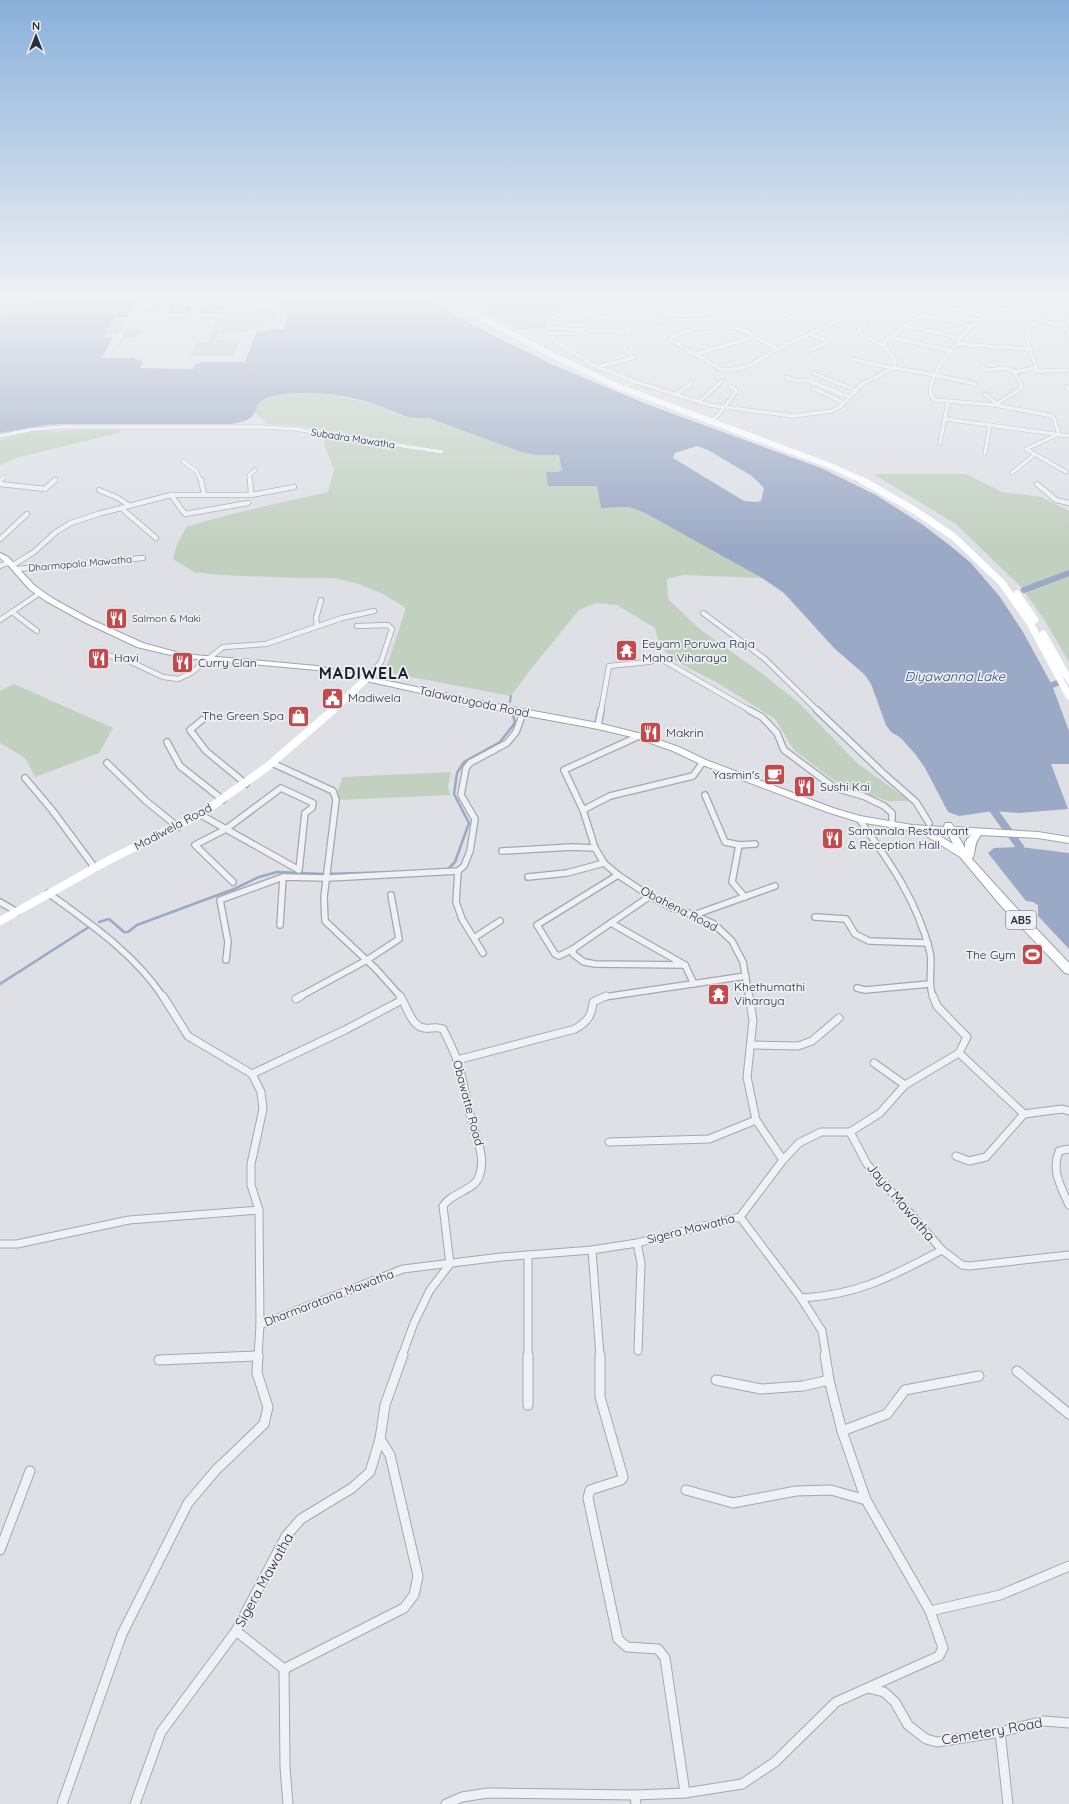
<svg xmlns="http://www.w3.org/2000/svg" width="1069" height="1804" viewBox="0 0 1069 1804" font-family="Quicksand,sans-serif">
<rect width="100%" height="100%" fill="#dee0e6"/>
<g fill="#c1d0bf">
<polygon points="0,298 40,298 0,318"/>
<polygon points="243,298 284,298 282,304 272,304"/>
<path d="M 466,298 L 580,298 C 565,306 553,313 544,327 L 519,330 L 462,299 Z"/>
<polygon points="234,299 271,307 271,313 275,315 273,323 241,333 219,334 227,318 255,318 256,315 253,314 257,305 232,304"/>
<polygon points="165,300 167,301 160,313 145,312 150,304"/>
<polygon points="217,318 225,318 216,340 240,340 234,356 190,356 197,342 208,342"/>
<polygon points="117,319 126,319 117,335 106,335"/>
<polygon points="129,328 141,330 137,337 125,337 120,347 118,347 125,330"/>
<path d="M 322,393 L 374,404 L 401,416 L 429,418 L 521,452 L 560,455 L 562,470 L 558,472 L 549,486 L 598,486 L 601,508 L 629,507 L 645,513 L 762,578 L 683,575 L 667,579 L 668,599 L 701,630 L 760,672 L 799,703 L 858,764 L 910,801 L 887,801 L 844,786 L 828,776 L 794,750 L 775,719 L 718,683 L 679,663 L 660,647 L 655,628 L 617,605 L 596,603 L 579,610 L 531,669 L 511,696 L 385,672 L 406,608 L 383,594 L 359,584 L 334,578 L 298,578 L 219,575 L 194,572 L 173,559 L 176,547 L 186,527 C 233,512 281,503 328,492 L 334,469 L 325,448 L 324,440 L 327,437 L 426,452 L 444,453 L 444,451 L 440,449 L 300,426 L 268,424 L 255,413 C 261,389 302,393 322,393 Z"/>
<polygon points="81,430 117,430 123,432 19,457 0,465 0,440 33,432"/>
<polygon points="873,474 966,474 1002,492 1042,497 1069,511 1069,573 1024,590 956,524"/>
<polygon points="1069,574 1069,662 1045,621 1024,591"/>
<polygon points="14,684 113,728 99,753 35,777 25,758 0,743 0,691"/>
<polygon points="451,772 448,786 450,795 338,800 338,790 343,777"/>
</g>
<g fill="#9aa9c5" fill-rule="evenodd">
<path d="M 40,298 L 137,298 L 127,317 L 115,317 L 103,337 L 113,337 L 102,358 L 133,358 L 143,362 L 140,368 L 193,369 L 195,365 L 201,362 L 245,362 L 256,333 L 268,329 L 283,329 L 289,313 L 279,312 L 284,298 L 425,298 L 469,323 L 551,364 L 649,405 L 821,468 L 876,495 L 923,525 L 948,544 L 971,563 L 1000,597 L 1023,632 L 1052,685 L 1069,731 L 1069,764 L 1051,764 L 1068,809 L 1018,813 L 994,811 L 959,816 L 948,812 L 925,768 L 916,755 L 901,738 L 891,732 L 886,725 L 871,684 L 865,675 L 834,648 L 784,593 L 762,578 L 645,513 L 629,507 L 601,508 L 597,486 L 548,486 L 546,472 L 558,472 L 562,470 L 559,455 L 535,455 L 521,452 L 429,418 C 405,420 395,411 374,404 C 355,398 331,393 311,393 C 297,393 266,392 257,406 C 256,408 256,410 255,412 C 251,421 241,422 232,424 L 62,424 L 46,425 L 0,433 L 0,318 ZM 697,446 L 708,450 L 752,476 L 764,488 L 761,501 L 756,502 L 744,501 L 673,458 L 675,453 Z"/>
<polygon points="177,298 229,298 227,302 173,302"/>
<polygon points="172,305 192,305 188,313 168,313"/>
<polygon points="205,305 225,305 222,314 201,313"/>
<polygon points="1020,847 1069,853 1069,949 1038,916 1038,905 1033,902 1026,901 988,853 994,848"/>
</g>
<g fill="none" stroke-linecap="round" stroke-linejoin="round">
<polyline stroke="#9aa9c5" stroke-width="1.5" points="521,328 546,326"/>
<polyline stroke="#9aa9c5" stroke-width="2" points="510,702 511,696"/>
<g stroke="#9aa9c5" stroke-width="2.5">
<polyline points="447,870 455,862 469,823 454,794 457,773 464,762 500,742 515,723 513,714"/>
<polyline points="99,922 109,919 124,932 128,932 137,925 234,889 259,877 277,872 324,874 396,872"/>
<polyline points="0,984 92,925"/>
</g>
<g stroke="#9aa9c5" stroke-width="5">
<polyline points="458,300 460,298"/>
<polyline points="446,309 450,306"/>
</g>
<g stroke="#9aa9c5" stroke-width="6">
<polyline points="1024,590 1069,573"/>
<polyline points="1052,685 1068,679"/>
</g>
<polyline stroke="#9aa9c5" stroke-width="8" points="994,811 1020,847"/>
<defs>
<g id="minor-far4">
<polyline points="591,298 567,309 550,320 548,331 556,341 592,365 636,382 709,405 793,416 832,411 841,406 862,384 895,367 894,358 884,346 885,341 905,326 937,306"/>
<polyline points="610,298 663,322"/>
<path d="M 637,298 C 644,302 650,308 658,311 C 694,323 731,308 765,298"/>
<polyline points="788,298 816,309 834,298"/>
<path d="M 1038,298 C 1021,308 1000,307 983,317 C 970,325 914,386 935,400 L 995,405 L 1053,416 L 1059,434 L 1026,449 L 1066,472"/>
<polyline points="691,300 700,298"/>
<polyline points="973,301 981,298"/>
<polyline points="926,303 985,316"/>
<polyline points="804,305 811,298"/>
<polyline points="1067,305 1069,306"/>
<polyline points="567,309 616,320"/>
<polyline points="915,310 926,303"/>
<polyline points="922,315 971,326"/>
<polyline points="848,316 865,322 867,324 858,330 859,333 884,346"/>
<polyline points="765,323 806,306"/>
<polyline points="1063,324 1069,335"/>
<polyline points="905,326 962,338"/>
<path d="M 730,327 L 745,331 L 777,349 C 758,361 744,372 720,369 L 671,340 L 671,338 C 688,328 711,327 730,327 Z"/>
<polyline points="548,328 621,332 628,331 629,327"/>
<polyline points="549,333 585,334"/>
<polyline points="890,337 951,351"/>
<polyline points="957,344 1030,349"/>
<polyline points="777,349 848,316 881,298"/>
<polyline points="808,351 828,342 810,334"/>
<polyline points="696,354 754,337"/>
<polyline points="853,359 872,364 935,375"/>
<polyline points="982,366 986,370 1007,368 1014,372"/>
<polyline points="597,367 633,358 626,351 624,346"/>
<polyline points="1034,369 1040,371 1066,370"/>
<polyline points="813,373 855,390"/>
<polyline points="935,375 975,384"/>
<polyline points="786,377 795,381 806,380 849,397"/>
<polyline points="625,386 636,382"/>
<polyline points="1066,387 1069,390"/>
<polyline points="813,388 844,403"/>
<polyline points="985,394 997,404"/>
<polyline points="675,395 692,383"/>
<polyline points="699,402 722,381"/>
<polyline points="995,405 1020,389 1022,386 1014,372 1036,368 1026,335 1033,324 1043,321 1059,325 1069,321"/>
<polyline points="945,419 1069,436"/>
<polyline points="711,421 719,414 736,392 736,390 730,386"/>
<polyline points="0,436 29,430 60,427 263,427 295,429 442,452"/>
<polyline points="940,443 948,402"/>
<polyline points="985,453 990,425"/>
<polyline points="183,461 196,471 201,481"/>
<polyline points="1012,473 1035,454"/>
<polyline points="0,481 4,477"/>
<polyline points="54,481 56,480"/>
<polyline points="250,481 249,475 255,470"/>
</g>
<g id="minor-far3">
<polyline points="201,480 204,494"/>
<polyline points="0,484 45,489 55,480"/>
<polyline points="1037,484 1056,500 1069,503"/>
<polyline points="99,490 118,498 130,506"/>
<polyline points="171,495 185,514 248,503"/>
<polyline points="251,495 294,487"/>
<polyline points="121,508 156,538"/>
<polyline points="0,539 27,514"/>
<polyline points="13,565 34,552 56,532 71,523 98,514 171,495 251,495 250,480"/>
<polyline points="0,566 10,562"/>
<polyline points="17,569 143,558"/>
<polyline points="12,612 37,631"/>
<polyline points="703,613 765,659 818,711"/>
<polyline points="0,620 40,593"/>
<polyline points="317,626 316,618 321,600"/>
<polyline points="357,626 388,625 392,629 381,662 367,678"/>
<polyline points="96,653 125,659 163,677 178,679 191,673 223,647 266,644 342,618 374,611"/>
<polyline points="601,711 609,666 648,662 661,659 751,711"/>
</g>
<g id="minor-far2">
<polyline points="749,710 762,717 777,733 784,750 835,788 863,796 884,806 892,813 892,824"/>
<polyline points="817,710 883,773 916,802 929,823"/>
<polyline points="202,720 190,730 206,751 246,784"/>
<polyline points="598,726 601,710"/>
<polyline points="639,736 564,770 583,810 595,848 604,863 618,875 650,896 672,908 694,915 714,924 732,941 743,962 749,997"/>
<polyline points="167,742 180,766 223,800"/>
<polyline points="107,763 146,801 178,827"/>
<polyline points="272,763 333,791 336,800 324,897 325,921 376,969 401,997"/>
<polyline points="25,778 52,810 95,868"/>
<polygon points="281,788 313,803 312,808 305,813 299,870 226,829"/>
<polyline points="705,795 725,842 739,845 755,844"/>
<polyline points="583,810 610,796 693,776 703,762"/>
<polyline points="201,815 226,829"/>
<path d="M 859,819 C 889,861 917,900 930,952 C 933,967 927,982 933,997"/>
<polyline points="226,829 195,845 233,882"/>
<polyline points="739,845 732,882 745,897"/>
<polyline points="502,851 572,847 595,848"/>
<polyline points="458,871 456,902 462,919 483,953"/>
<polyline points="528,877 567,873 604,863"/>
<path d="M 48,893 C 89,923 135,954 163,997"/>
<polyline points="650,896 573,949 573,954 584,962 595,964 685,965"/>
<polyline points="0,902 17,912"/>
<polyline points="694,915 775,886"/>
<polyline points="815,917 846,919 855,934 869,941 928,943"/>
<polyline points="611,923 685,965 694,984"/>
<polyline points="280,925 283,877"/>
<polyline points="474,938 500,921"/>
<polyline points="573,949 559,956 555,954 537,925 618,875"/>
<polyline points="226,960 228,942 220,900 283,877 328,878 458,871 464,866 470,851 475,819 461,795 466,768 470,763 507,743 516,732 523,713"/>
<polyline points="857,988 865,990 929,984"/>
<polyline points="299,997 367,960 399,939 391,895"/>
<polyline points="604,997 746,976"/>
</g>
<g id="minor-far1">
<polyline points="163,996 188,1036 252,1074 261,1092 263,1109 251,1164 251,1185 259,1210 260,1325 258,1356"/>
<path d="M 400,996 C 407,1006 411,1026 424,1028 C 431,1029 436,1026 443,1029 C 448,1039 453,1049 457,1060 C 464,1080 466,1102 472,1122 C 477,1141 487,1159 478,1179 C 473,1190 451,1193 443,1206 L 450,1264 L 430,1290 L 414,1323 L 402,1356"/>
<polyline points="749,996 753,1020 747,1077 756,1120 783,1160"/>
<polyline points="296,999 301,996"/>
<polyline points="751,1045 798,1046 812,1041 839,1018"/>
<polyline points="959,1053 1024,1114 1062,1109 1069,1111"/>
<path d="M 457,1060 L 575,1029 C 587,1022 592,1016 593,1002 L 606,996"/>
<polyline points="874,1063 905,1085"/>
<polyline points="252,1074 345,1030 402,1000"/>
<polyline points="850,1132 867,1164 942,1250 962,1265 969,1266 1069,1255"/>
<polyline points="609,1142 709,1139 756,1120"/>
<path d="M 1069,1149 L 1059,1151 C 1051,1171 1061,1187 1069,1205"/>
<polyline points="956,1156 969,1161 986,1157 1024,1114"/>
<polyline points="740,1217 801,1298 822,1331 826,1356"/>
<polyline points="637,1243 641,1263 638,1351"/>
<polyline points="0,1244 17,1244 129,1220 259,1210"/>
<polyline points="592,1250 600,1356"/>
<polyline points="528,1255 528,1356"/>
<path d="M 801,1298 C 859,1295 892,1276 942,1250"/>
<polyline points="260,1325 403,1269 501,1257 592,1250 637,1243 740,1217 783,1160 799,1143 821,1132 850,1132 880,1113 905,1085 959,1053 967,1037 937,1006 933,996"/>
</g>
<g id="minor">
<polyline points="528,1355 528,1405"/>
<polyline points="600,1355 600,1397 623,1477 621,1480 590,1490 588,1498 618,1639 627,1647 658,1649 665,1658 685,1793"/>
<polyline points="825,1355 829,1380 842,1431 866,1500 930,1611"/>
<polyline points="159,1360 258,1356"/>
<polyline points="1017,1371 1069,1414"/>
<polyline points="716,1380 761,1389 803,1386 829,1380"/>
<polyline points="842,1431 887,1414 905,1390 979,1376"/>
<polyline points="686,1490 733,1503 796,1491 831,1490 866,1500"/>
<polyline points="0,1550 30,1471"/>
<polyline points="236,1631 284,1669"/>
<polyline points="284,1669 404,1608 414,1595 418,1576 390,1455 380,1439"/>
<polyline points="284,1669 285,1767 288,1804"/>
<polyline points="868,1688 884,1692 895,1702 908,1725 926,1739 937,1742 1000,1732 1044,1721 1069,1723"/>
<polyline points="1000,1732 1008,1804"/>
<polyline points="635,1795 636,1804"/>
<polyline points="62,1804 122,1634 188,1503 216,1470 264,1424 268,1407 257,1373 258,1355"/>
<polyline points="135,1804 161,1732 236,1631 286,1536 301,1519 352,1488 370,1472 380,1439 385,1405 403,1355"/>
<polyline points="446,1804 462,1797 488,1793 635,1795 685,1793 742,1784 775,1762 836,1702 939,1656 943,1648 930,1611 1000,1595 1069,1566"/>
</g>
<path id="primary" d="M 0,553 L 8,557 L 34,585 L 52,598 L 90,619 L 143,643 L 183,654 L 317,666 L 506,706 L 598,723 L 642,734 L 679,747 L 706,760 L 833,808 L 860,816 L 912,825 L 944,827 L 945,823 L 951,823 L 954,827 L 1038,832 L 1069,837 L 1069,843 L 1038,838 L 981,835 C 972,846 977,851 972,859 L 1010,901 L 1069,963 L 1069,974 L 1065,973 L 1002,907 L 960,857 L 920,832 L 859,822 L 827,812 L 700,764 L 673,751 L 636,738 L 598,729 L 506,712 L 317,670 L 183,658 L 137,647 L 84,622 L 46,601 L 29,589 L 8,565 L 0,558 ZM 935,833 L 948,833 L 953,844 ZM 957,834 L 971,835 L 965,842 L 965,848 Z"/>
</defs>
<use href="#minor-far4" stroke="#a4a7b0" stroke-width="4.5"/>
<use href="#minor-far3" stroke="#a4a7b0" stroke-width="6"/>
<use href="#minor-far2" stroke="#a4a7b0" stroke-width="8"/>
<use href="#minor-far1" stroke="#a4a7b0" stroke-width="9"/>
<use href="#minor" stroke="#a4a7b0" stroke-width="11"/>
<use href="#primary" stroke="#9ea3b1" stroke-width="2"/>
<use href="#minor-far4" stroke="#f0f1f5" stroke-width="3.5"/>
<use href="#minor-far3" stroke="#f0f1f5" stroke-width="4.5"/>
<use href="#minor-far2" stroke="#f0f1f5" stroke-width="5.5"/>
<use href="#minor-far1" stroke="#f0f1f5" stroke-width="7"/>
<use href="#minor" stroke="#f0f1f5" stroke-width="9"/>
<polyline stroke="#fff" stroke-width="5.5" points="445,298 552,355 617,386 831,466 864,481"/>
<g stroke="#fff" stroke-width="7">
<polyline points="862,480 914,510 954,537 1002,583 1030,623 1069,696"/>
<polyline points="1017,594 1035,620"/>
<polyline points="1043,634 1069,680"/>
<polyline points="332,711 367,678"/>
</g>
<polyline stroke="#fff" stroke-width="8" points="0,921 109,860 201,814 267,767 333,710"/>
<use href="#primary" fill="#fff" fill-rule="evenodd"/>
</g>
<linearGradient id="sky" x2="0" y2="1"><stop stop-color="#89b0da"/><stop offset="0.54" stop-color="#f0f1f4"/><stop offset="1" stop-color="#f0f1f4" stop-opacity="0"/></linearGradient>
<rect width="1069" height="550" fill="url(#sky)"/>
<defs>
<symbol id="restaurant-square" viewBox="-11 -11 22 22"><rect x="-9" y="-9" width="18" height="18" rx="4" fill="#c6484b" stroke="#edeff4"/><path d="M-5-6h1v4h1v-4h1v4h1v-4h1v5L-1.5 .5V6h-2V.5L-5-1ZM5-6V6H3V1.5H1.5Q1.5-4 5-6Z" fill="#fff"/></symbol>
<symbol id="temple-square" viewBox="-11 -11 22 22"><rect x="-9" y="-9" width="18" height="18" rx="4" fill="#c6484b" stroke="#edeff4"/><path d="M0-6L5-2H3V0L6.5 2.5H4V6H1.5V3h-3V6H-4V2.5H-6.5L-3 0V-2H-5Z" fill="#fff"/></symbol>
<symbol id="civic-square" viewBox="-11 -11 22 22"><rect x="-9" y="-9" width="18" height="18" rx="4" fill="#c6484b" stroke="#edeff4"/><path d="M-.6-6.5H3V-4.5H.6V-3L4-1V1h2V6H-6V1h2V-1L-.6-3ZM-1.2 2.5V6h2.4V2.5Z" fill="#fff"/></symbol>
<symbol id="shop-square" viewBox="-11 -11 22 22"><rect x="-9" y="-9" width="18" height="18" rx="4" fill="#c6484b" stroke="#edeff4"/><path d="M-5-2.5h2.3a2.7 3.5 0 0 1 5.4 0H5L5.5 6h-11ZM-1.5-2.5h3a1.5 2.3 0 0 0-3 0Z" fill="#fff"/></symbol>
<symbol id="cafe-square" viewBox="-11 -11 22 22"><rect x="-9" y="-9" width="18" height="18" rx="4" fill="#c6484b" stroke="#edeff4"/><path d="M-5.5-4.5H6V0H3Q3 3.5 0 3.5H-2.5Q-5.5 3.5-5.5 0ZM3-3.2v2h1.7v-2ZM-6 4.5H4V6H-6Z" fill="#fff"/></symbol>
<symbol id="stadium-square" viewBox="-11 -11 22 22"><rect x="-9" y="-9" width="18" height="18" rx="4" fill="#c6484b" stroke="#edeff4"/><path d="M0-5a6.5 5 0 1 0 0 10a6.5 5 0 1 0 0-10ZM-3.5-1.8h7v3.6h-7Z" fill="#fff"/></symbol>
</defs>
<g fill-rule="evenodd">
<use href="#restaurant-square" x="104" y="606" width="25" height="25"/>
<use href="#temple-square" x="614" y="638" width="25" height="25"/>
<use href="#restaurant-square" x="86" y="646" width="25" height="25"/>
<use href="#restaurant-square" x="170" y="650" width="25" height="25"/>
<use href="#civic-square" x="320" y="686" width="25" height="25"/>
<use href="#shop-square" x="286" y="704" width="25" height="25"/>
<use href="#restaurant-square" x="638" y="720" width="25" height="25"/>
<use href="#cafe-square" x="762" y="762" width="25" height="25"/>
<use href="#restaurant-square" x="792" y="774" width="25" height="25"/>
<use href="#restaurant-square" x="820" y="826" width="25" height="25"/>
<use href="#stadium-square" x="1020" y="942" width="25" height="25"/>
<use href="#temple-square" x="706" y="982" width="25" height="25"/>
</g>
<g text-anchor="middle" stroke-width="3.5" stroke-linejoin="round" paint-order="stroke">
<g font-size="10" fill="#282d3c" stroke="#edeff4">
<text transform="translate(353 438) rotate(9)" y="4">Subadra Mawatha</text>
<text transform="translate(80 563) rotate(-5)" y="4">Dharmapala Mawatha</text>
</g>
<g font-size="10" fill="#282d3c" stroke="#edeff4" text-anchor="start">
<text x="132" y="622">Salmon &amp; Maki</text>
</g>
<rect fill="#edeff4" stroke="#636773" stroke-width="1" x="1006" y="911" width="30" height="18" rx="3"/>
<g font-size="11" font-weight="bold" fill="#282d3c">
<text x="1021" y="924">AB5</text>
</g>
<g font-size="12" fill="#282d3c" stroke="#edeff4" text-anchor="start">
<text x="642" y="648">Eeyam Poruwa Raja<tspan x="642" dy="14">Maha Viharaya</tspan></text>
<text x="114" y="662">Havi</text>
<text x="198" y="667">Curry Clan</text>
<text x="348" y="702">Madiwela</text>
<text x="284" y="720" text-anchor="end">The Green Spa</text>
<text x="666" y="737">Makrin</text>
<text x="760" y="779" text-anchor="end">Yasmin's</text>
<text x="820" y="791">Sushi Kai</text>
<text x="848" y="835">Samanala Restaurant<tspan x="848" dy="14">&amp; Reception Hall</tspan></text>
<text x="1016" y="959" text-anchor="end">The Gym</text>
<text x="734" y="991">Khethumathi<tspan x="734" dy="14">Viharaya</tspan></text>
</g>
<g font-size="12" fill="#282d3c" stroke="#edeff4">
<text transform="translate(474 702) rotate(12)" y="4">Talawatugoda Road</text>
<text transform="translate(173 827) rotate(-28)" y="4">Madiwela Road</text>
<text transform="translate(679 909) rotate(27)" y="4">Obahena Road</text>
<text transform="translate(468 1103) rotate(75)" y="4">Obawatte Road</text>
<text transform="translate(691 1229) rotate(-14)" y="4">Sigera Mawatha</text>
<text transform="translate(329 1298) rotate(-21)" y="4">Dharmaratana Mawatha</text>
</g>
<g font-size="13" font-style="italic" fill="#35476d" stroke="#edeff4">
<text x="955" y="681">Diyawanna Lake</text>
</g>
<g font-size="14" fill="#282d3c" stroke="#edeff4">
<text transform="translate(901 1202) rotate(50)" y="5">Jaya Mawatha</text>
<text transform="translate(264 1580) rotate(-61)" y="5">Sigera Mawatha</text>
<text transform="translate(992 1731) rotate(-10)" y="5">Cemetery Road</text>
</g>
<g font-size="16" font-weight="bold" letter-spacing="1" fill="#1a1e2d" stroke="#edeff4">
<text x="364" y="679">MADIWELA</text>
</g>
</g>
<g transform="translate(36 36)" stroke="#edeff4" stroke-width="3" paint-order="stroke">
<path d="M0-3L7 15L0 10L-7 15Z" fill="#282d3c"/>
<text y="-6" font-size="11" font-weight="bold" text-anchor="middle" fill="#282d3c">N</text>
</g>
</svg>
